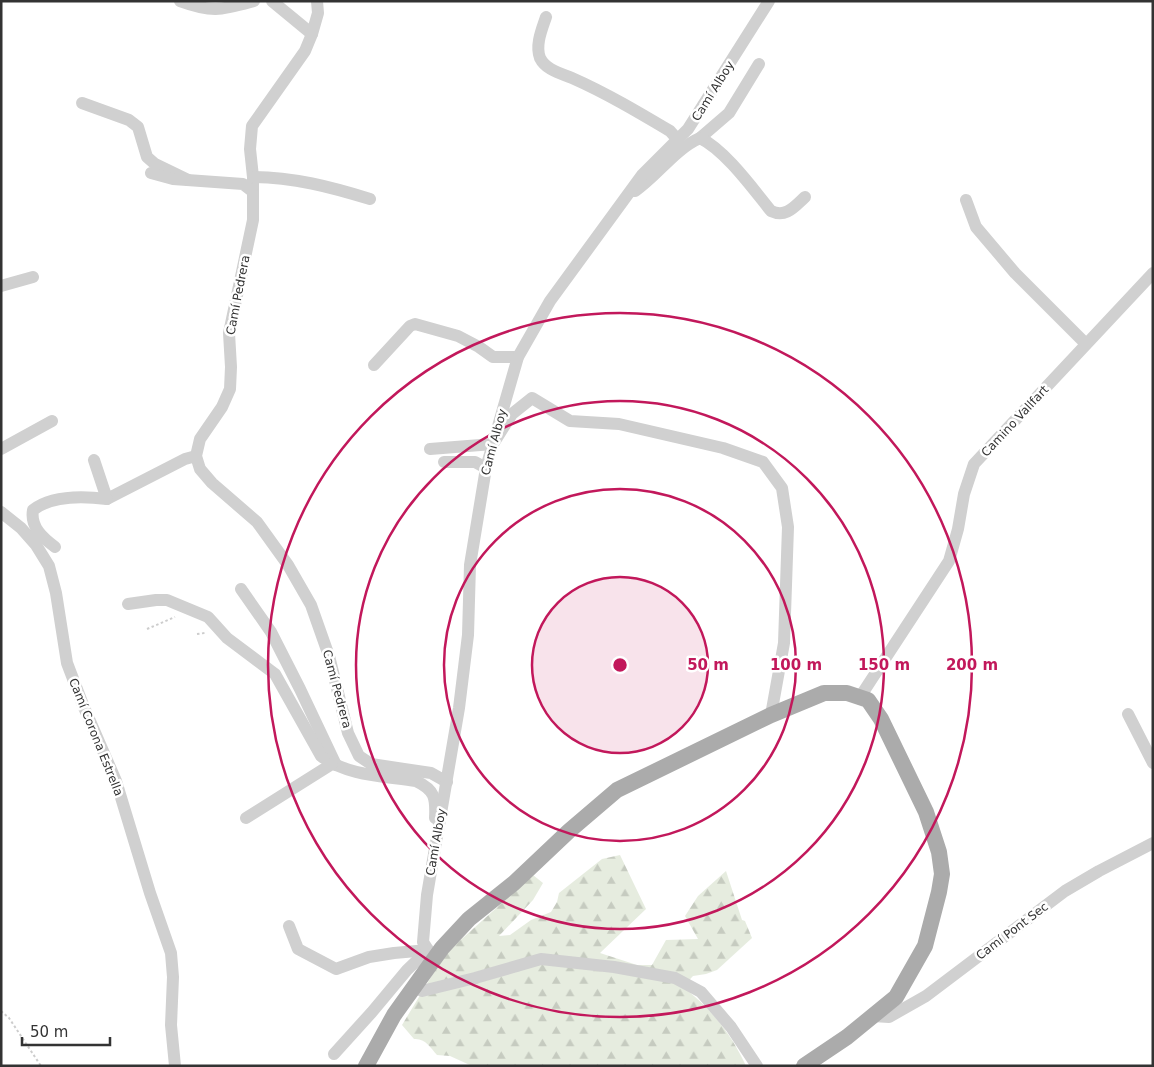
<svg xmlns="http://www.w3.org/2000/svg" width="1154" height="1067" viewBox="0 0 1154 1067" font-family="'DejaVu Sans',sans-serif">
<defs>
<pattern id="forest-firs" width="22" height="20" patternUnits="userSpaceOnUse" patternTransform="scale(1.25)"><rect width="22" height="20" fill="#e6ecdf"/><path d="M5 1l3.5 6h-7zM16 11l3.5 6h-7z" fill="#c6cbc0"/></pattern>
</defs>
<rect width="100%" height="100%" fill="#fff"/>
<path fill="url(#forest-firs)" d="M 620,855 L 646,909 L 600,953 L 637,965 L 652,965 L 666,940 L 698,939 L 685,916 L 698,896 L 726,871 L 742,920 L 745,921 L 752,938 L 717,970 L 706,974 L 693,976 L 683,987 C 711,1008 732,1035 746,1066 L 472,1066 L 450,1056 L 437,1055 C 430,1047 425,1038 414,1039 L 402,1025 L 445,954 L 533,875 L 543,883 L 533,900 L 499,936 L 510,935 L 531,920 L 551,912 L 557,902 L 559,893 L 602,859 Z"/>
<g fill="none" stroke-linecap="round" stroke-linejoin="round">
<g stroke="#cdcdcd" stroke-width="2" stroke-dasharray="2.5 2.5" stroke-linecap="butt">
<polyline points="147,629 175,617"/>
<polyline points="197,634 205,633"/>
<polyline points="1,1011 9,1018 41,1066"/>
</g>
<g stroke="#d0d0d0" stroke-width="12">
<path d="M 180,1 C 213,13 221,10 254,1"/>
<polyline points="272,1 312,34"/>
<polyline points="317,1 318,13 312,34 305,51 252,126 250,149 253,177 253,220 229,333 231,367 230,389 222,407 200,439 196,456 200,469 212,483 257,522 288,565 311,605 329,656 348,733 359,756 371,764 431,773 447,782"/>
<path d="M 546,17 C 542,29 535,45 540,58 C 546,70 560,73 572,78 C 606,93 638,112 670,131 L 678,140"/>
<polyline points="82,103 129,120 138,127 147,157 155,164 188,180"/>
<polyline points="700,138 729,113 759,64"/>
<polyline points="151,173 173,179 243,184 252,191"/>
<path d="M 253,177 C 293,177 331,187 370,199"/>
<path d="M 635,191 C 658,175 675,149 700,138 C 725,150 753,189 771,211 C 786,218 794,207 805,197"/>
<polyline points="966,200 976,227 1015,273 1086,344"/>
<polyline points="1,286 33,277"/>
<polyline points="374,365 410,326 415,324 458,336 479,347 493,357 518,357"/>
<polyline points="1,449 52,421"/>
<polyline points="430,449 493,444 512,414 532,398 570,421 619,424 723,448 763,462 782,488 788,527 784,643 771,715"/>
<polyline points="94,460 107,499 185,459 196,456"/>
<polyline points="444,462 475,462 486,468"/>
<polyline points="1,512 21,528 36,545 49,566 56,593 67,663 83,705 116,781 150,893 171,953 173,977 171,1025 175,1066"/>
<path d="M 55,547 C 43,538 30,527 33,510 C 52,495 83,496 107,499"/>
<polyline points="241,589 271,632 300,689 336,765"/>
<path d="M 128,604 L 156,600 L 167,600 L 208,617 L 227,638 L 275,674 L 321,756 C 347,776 385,776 416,781 C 435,790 436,798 435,818"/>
<polyline points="860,697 949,561 958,529 964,494 974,464 1153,273"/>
<polyline points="1128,714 1153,763"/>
<polyline points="246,818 332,764"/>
<polyline points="289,926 298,949 336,969 369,957 394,953 428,950"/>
<polyline points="434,959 423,942 427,895 459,708 468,635 470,565 486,468 518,357 550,301 642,175 688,129 769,1"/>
<polyline points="414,987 422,991 475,978 541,959 614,967 675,978 701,992 731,1027 757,1066"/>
<polyline points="873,1016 889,1017 926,996 1065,891 1099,871 1153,843"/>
<polyline points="334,1054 372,1012 407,970 428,950"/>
</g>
<polyline stroke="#ababab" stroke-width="16" points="366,1066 394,1015 442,948 469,919 514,883 569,831 617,790 771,715 824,693 847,693 868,700 881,719 926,812 939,852 942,874 939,892 925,946 896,997 847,1037 804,1066"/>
</g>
<circle cx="620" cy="665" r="88" fill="#c2185b" fill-opacity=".12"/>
<g fill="none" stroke="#c2185b" stroke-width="2.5">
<circle cx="620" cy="665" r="88"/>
<circle cx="620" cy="665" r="176"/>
<circle cx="620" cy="665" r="264"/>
<circle cx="620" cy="665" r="352"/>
</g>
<g text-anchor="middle" stroke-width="5" stroke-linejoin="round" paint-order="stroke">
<g font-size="12" fill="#333" stroke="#fff">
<text transform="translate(713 91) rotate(-58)" y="4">Camí Alboy</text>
<text transform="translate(238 295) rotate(-79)" y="4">Camí Pedrera</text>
<text transform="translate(1015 421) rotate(-47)" y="4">Camino Vallfart</text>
<text transform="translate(494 442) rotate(-75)" y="4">Camí Alboy</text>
<text transform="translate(337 689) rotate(75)" y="4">Camí Pedrera</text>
<text transform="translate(96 737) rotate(68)" y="4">Camí Corona Estrella</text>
<text transform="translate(436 842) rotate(-80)" y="4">Camí Alboy</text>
<text transform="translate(1012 931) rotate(-37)" y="4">Camí Pont Sec</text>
</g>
</g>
<circle cx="620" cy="665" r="8" fill="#c2185b" stroke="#fff" stroke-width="2.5"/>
<g font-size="15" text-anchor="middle" font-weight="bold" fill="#c2185b" stroke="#fff" stroke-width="5" stroke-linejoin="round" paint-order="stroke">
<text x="708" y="670">50 m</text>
<text x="796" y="670">100 m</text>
<text x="884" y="670">150 m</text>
<text x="972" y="670">200 m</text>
</g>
<rect width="1154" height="1067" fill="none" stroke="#333333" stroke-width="5"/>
<path d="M22 1037v8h88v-8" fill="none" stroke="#333333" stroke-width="2.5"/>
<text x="30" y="1037" font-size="15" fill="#333333" stroke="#ffffff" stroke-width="4" paint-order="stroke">50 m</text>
</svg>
